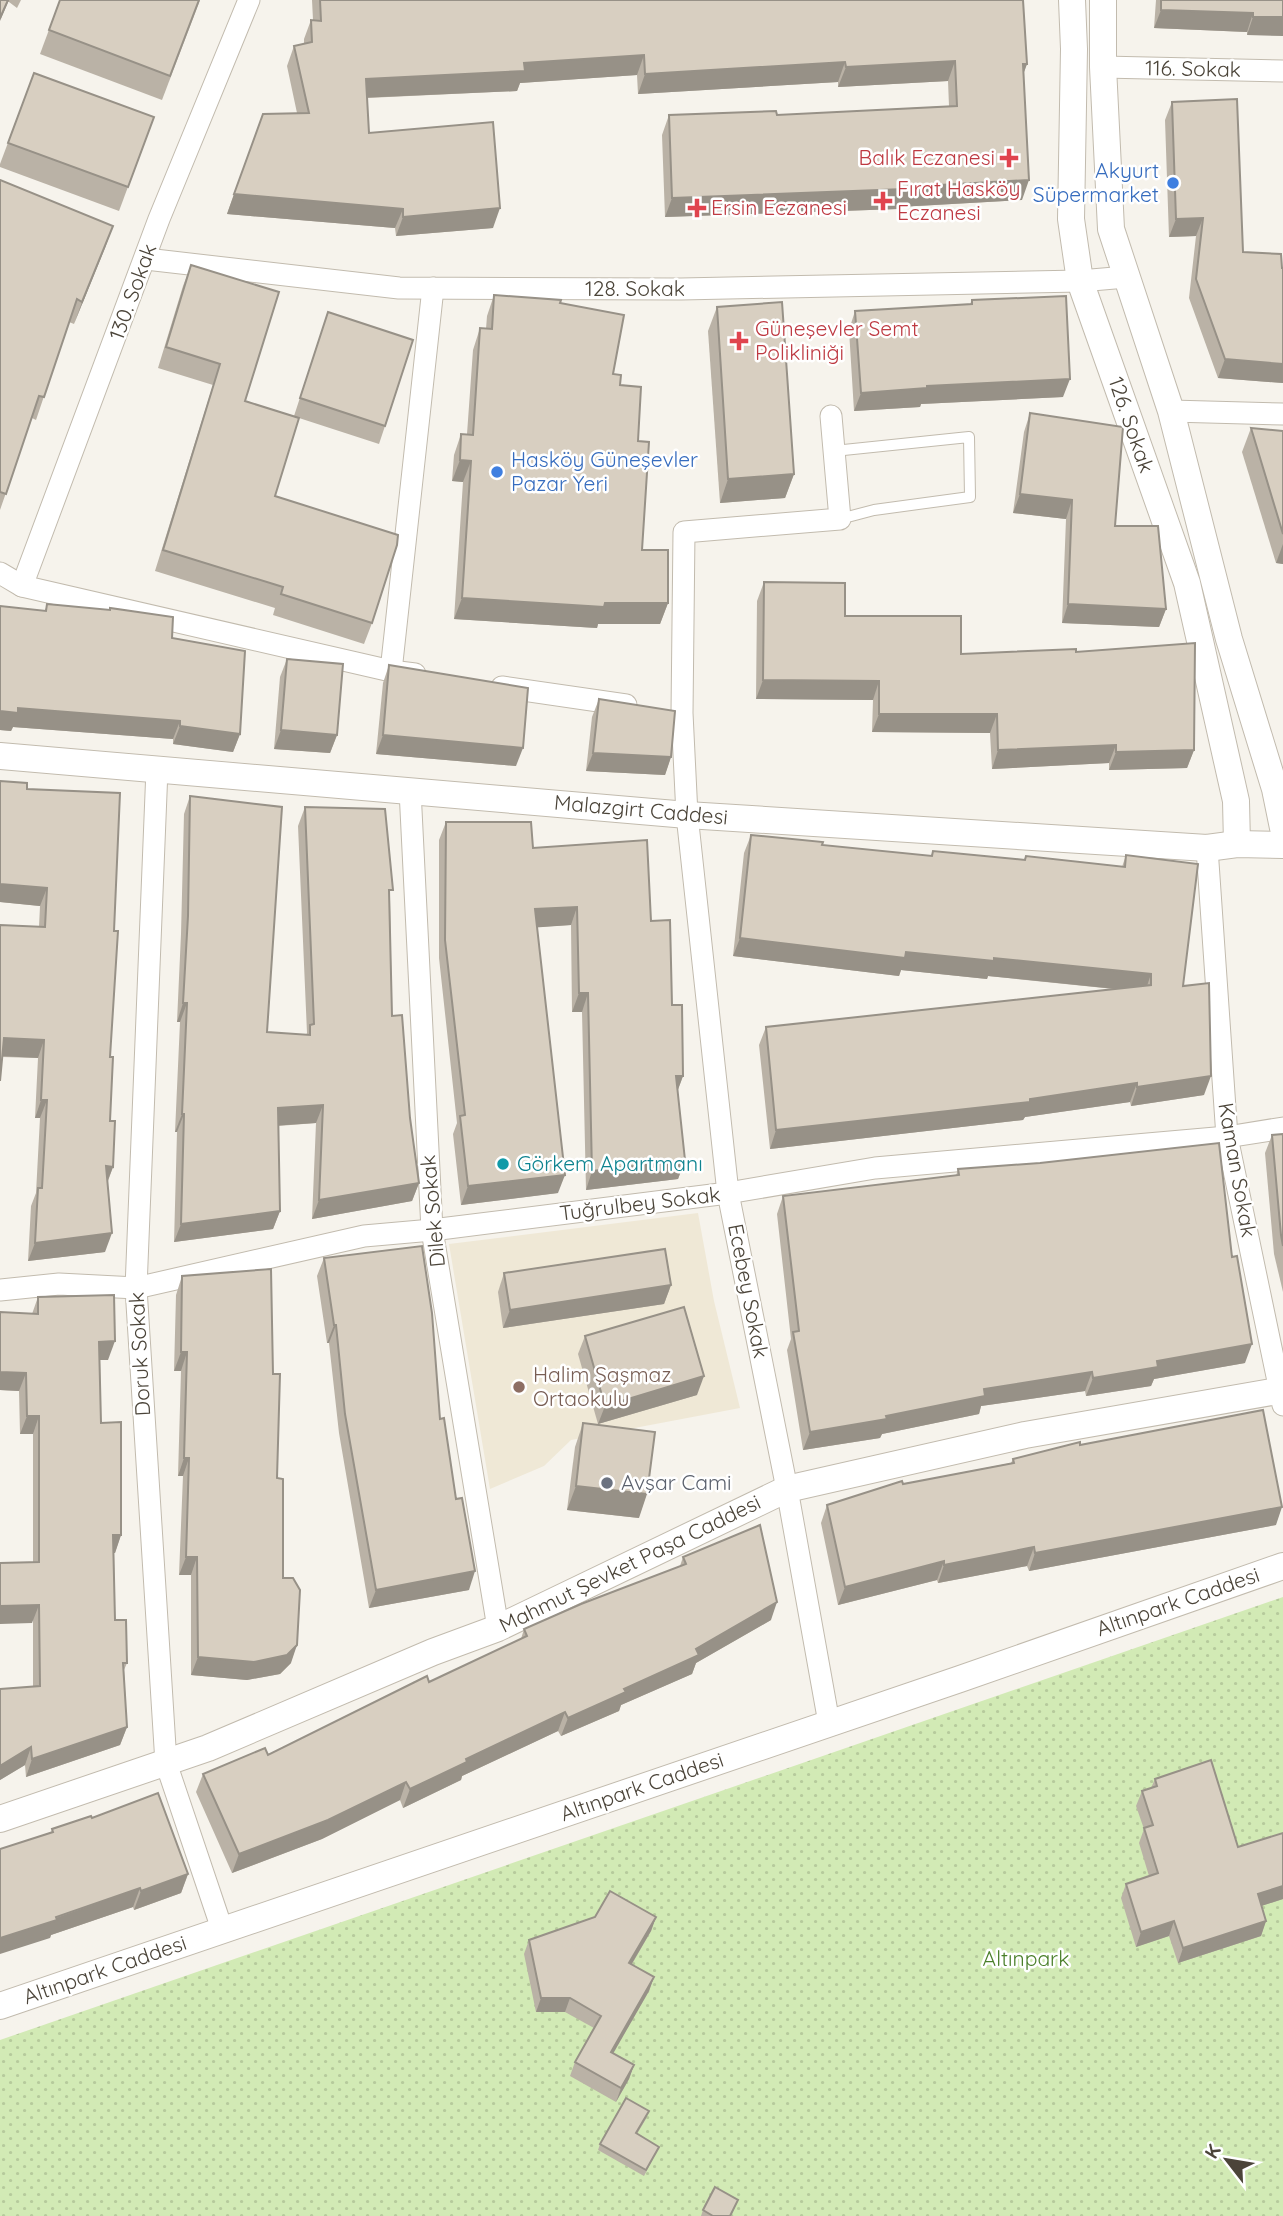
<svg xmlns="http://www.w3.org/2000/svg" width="1283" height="2216" viewBox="0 0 1283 2216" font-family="Quicksand,sans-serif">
<defs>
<pattern id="park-dots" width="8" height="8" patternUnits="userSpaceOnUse" patternTransform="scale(1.75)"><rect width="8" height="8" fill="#d2eab5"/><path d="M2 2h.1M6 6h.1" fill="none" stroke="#b6ca9c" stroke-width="1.8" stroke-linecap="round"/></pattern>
</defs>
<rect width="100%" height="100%" fill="#f6f3ec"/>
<polygon fill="#efe8d6" points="698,1213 714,1301 740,1408 571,1440 544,1466 490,1489 449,1244"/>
<polygon fill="url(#park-dots)" points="1283,1597 1283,2216 0,2216 0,2040"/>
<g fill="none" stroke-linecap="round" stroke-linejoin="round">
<defs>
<polyline id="service" points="834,451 969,437 970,497 874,510 840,519"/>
<g id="minor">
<polyline points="1103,67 1283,71"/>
<polyline points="146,259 399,288 681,289 1080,281 1126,277"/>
<polyline points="1171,411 1283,414"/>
<polyline points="0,573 22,586 391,671 415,674"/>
<polyline points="22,586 159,219 249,0"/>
<polyline points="391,671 433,288"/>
<polyline points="502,687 626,705"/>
<polyline points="157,769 136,1288 166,1763 222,1929"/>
<polyline points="410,790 432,1230 498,1628"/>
<polyline points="1207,848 1227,1137 1283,1405"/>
<polyline points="0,1290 59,1284 136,1288 364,1236 432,1230 728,1193 875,1168 1227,1137 1283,1128"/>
<polyline points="829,1723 787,1489 728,1193 687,815 682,713 684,532 840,519 831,416"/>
</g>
<g id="tertiary">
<polyline points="1072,0 1074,49 1071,219 1080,281 1187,583 1236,801 1237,844"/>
<polyline points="1103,0 1103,67 1111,229 1171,411 1229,639 1275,789 1283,828"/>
<polyline points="0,756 687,815 1207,848 1237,844 1283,845"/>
<polyline points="0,1819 208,1748 433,1652 498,1628 787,1489 1025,1435 1283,1390"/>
<polyline points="0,2006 960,1679 1283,1566"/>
</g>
</defs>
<use href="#service" stroke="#c2bbae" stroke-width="12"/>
<use href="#minor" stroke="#c2bbae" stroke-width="23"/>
<use href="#tertiary" stroke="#c2bbae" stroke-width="28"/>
<use href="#service" stroke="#fff" stroke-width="10"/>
<use href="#minor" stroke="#fff" stroke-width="21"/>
<use href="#tertiary" stroke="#fff" stroke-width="26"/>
</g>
<g fill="#bab2a6">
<polygon points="0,0 21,0 17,8 9,2"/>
<polygon points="60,0 200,0 162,100 40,54"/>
<polygon points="312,0 1023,0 1027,64 1023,74 1022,200 899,207 898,209 665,217 662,135 669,115 777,115 949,106 948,81 838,87 838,82 638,94 637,75 520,83 517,91 367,98 369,133 493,228 396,236 395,228 227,214 263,114 297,113 287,66 294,46 304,44 304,39 311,20 313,20"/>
<polygon points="1156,0 1283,0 1247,35 1247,32 1154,28"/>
<polygon points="34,73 154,117 119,211 0,167 0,164"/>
<polygon points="1172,102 1243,252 1283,268 1283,383 1218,378 1189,298 1196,236 1169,237 1165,120"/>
<polygon points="0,180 113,226 74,324 69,322 36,420 32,418 0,510"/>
<polygon points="191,265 245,401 294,416 328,312 385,426 379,444 299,418 275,496 372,623 364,644 273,615 275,608 155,571 213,385 158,368 183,286"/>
<polygon points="494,295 560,303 620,385 638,441 642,550 668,603 660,624 598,624 597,628 454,619 463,482 452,481 454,455 461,434 467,434 473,350 480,328 486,329 487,316"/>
<polygon points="972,300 1063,397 921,404 920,407 854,411 849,330 855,311 970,304"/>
<polygon points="717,307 794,474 785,498 720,503 708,331"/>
<polygon points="1030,413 1166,609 1159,627 1062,623 1066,519 1013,513 1024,432"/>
<polygon points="1251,428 1283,431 1283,564 1276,563 1242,452"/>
<polygon points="764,582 845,616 961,654 1076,652 1194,750 1187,768 1109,770 1109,763 992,769 990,733 872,732 873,700 756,699 757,601"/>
<polygon points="47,604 172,638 240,734 233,752 173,744 173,739 13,727 11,731 0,730 0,606 45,611"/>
<polygon points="287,659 337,735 330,753 274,749 280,677"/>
<polygon points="389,665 516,766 376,754 383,683"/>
<polygon points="599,699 671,757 665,775 586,771 592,717"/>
<polygon points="0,781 27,789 114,931 110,1057 110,1121 113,1167 108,1181 105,1252 28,1261 31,1206 36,1193 40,1118 35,1118 38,1058 2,1057 0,925 39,927 40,906 0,902"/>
<polygon points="190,796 267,1032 306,1035 307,1033 298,826 305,807 390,899 392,1016 410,1118 419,1183 412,1201 312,1219 316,1123 278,1126 280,1211 273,1229 174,1242 177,1132 175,1132 180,1022 177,1022 181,934 184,814"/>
<polygon points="446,822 533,848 651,921 672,1005 683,1076 677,1092 685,1160 678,1179 586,1190 582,1012 572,1012 571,925 537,927 558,1193 461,1205 453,1134 457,1123 439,958 439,840"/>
<polygon points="751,835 822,845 931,856 933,851 1024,860 1026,856 1122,867 1126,855 1183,986 1204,1095 1131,1106 1130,1102 1025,1117 1023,1120 770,1149 759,1045 766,1027 1114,989 988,976 987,979 901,970 899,976 733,956 744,853"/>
<polygon points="1283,1134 1283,1292 1274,1254 1265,1153 1272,1135"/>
<polygon points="958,1169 1232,1257 1245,1363 1154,1379 1151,1386 1086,1396 1085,1391 981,1406 979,1414 882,1434 880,1438 803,1450 787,1350 791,1339 777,1214 783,1196 956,1176"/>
<polygon points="324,1258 440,1419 456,1499 469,1590 369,1608 339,1433 329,1343 327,1343 317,1276"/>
<polygon points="504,1273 671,1285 664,1304 503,1328 498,1292"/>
<polygon points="182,1276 273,1374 277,1478 283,1578 291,1663 280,1674 247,1680 191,1675 191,1575 179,1575 183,1476 178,1476 181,1371 174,1371 176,1295"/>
<polygon points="38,1297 108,1360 100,1360 101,1423 121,1535 115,1553 114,1553 115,1620 127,1663 124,1670 127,1727 120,1745 26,1777 25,1765 0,1780 0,1689 33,1687 33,1434 20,1434 19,1391 0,1390 0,1312 32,1314"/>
<polygon points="585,1336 697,1395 598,1424 578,1354"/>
<polygon points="583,1423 639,1518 567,1510 575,1447"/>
<polygon points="1080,1445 1276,1525 1029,1571 1027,1566 938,1583 937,1580 838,1605 821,1523 827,1505 903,1484 1011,1463 1013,1459"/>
<polygon points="683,1557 771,1620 696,1663 692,1674 621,1705 619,1711 561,1736 558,1731 462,1776 461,1780 403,1808 400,1800 322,1839 232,1873 196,1792 203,1774 268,1755 429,1682 521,1639 524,1629 680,1566"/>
<polygon points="1155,1779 1238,1847 1283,1833 1283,1899 1261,1906 1266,1921 1261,1936 1178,1963 1169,1936 1136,1947 1121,1898 1126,1884 1149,1876 1139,1843 1144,1829 1136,1806 1142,1791 1151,1788"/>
<polygon points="92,1818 188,1874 181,1893 134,1910 133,1907 51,1935 50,1938 51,1833 52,1829"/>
<polygon points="656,1917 651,1931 632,1964 654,1977 649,1991 613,2053 634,2065 629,2079 616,2102 570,2076 575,2062 594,2028 565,2012 536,2012 524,1954 529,1940"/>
<polygon points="647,2117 637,2134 656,2153 644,2176 598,2150 600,2144"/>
<polygon points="738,2200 731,2216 701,2216 703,2210"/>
</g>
<g fill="#979187">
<polygon points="8,0 9,0 0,21 0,18"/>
<polygon points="1161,10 1253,13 1247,32 1154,28"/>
<polygon points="1253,17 1283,17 1283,36 1247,35"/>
<polygon points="644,55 637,75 520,83 517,91 359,98 366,79 524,63"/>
<polygon points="955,61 948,81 838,87 846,67"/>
<polygon points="845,62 838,82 638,94 645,74"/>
<polygon points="1023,64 1027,64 1020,83"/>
<polygon points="1029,180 1022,200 899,207 898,209 665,217 672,198 905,187"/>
<polygon points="234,194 403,209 395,228 227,214"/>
<polygon points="500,208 493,228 396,236 403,217"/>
<polygon points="1203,218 1196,236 1169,237 1176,219"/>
<polygon points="113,226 105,248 74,324 82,302"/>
<polygon points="1225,359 1283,364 1283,383 1218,378"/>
<polygon points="1070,379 1063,397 921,404 920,407 854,411 861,393 927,386"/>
<polygon points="460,460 471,461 463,482 452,481"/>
<polygon points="794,474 785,498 720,503 728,479"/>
<polygon points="1020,494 1072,500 1066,519 1013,513"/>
<polygon points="1283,544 1283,564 1276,563"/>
<polygon points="462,598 605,603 668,603 660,624 598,624 597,628 454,619"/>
<polygon points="1068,604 1166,609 1159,627 1062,623"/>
<polygon points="763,680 879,681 873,700 756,699"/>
<polygon points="18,708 180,721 173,739 13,727 11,731 0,730 0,711"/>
<polygon points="879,714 997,714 990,733 872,732"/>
<polygon points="180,726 240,734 233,752 173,744"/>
<polygon points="281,730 337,735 330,753 274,749"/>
<polygon points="383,735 523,748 516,766 376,754"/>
<polygon points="1116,745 1109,763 992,769 998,750"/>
<polygon points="1194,750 1187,768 1109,770 1116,752"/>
<polygon points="593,753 671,757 665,775 586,771"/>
<polygon points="0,884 47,888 40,906 0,902"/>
<polygon points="577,907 571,925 529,928 535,909"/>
<polygon points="740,938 906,952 994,958 1151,974 1145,992 988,976 987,979 901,970 899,976 733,956"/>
<polygon points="579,993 588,993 582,1012 572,1012"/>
<polygon points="183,1003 187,1003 180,1022 177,1022"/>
<polygon points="4,1038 44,1040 38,1058 0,1056"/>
<polygon points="676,1076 683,1076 676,1095"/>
<polygon points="1211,1076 1204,1095 1131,1106 1137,1087"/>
<polygon points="1137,1083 1130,1102 1025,1117 1023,1120 770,1149 776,1130 1030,1099"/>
<polygon points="41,1100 47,1100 40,1118 35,1118"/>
<polygon points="323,1105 316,1123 271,1126 278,1108"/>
<polygon points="182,1114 184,1114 177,1132 175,1132"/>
<polygon points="685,1160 678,1179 586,1190 592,1171"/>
<polygon points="106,1166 113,1167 106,1185"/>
<polygon points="565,1175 558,1193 461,1205 468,1186"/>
<polygon points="419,1183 412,1201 312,1219 319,1200"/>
<polygon points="280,1211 273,1229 174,1242 181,1224"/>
<polygon points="112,1233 105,1252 28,1261 35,1243"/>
<polygon points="671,1285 664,1304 503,1328 510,1310"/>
<polygon points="334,1325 336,1325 329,1343 327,1343"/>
<polygon points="115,1341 108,1360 93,1360 99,1342"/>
<polygon points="1252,1344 1245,1363 1154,1379 1151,1386 1086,1396 1093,1378 1157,1361"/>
<polygon points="181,1352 187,1352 181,1371 174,1371"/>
<polygon points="0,1372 26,1373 19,1391 0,1390"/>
<polygon points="1092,1372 1085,1391 981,1406 979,1414 882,1434 880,1438 803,1450 810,1432 886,1416 984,1389"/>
<polygon points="704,1376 697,1395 598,1424 605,1406"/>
<polygon points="27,1416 39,1416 33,1434 20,1434"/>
<polygon points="184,1458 189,1458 183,1476 178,1476"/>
<polygon points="576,1486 647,1494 639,1518 567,1510"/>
<polygon points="1282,1507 1276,1525 1029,1571 1035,1553"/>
<polygon points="113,1535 121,1535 115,1553 107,1553"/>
<polygon points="1034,1547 1027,1566 938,1583 944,1565"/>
<polygon points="186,1557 197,1557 191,1575 179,1575"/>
<polygon points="944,1561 937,1580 838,1605 845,1587"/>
<polygon points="475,1571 469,1590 369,1608 376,1590"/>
<polygon points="777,1602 771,1620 696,1663 692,1674 621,1705 619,1711 561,1736 568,1718 624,1689"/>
<polygon points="39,1605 32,1623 0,1624 0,1606"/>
<polygon points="297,1645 291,1663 280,1674 247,1680 191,1675 198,1657"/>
<polygon points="565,1712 558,1731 462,1776 461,1780 403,1808 410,1789 466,1759"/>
<polygon points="127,1727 120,1745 26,1777 32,1759"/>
<polygon points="31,1747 25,1765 0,1780 0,1766"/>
<polygon points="406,1782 400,1800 322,1839 232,1873 239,1854"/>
<polygon points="188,1874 181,1893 134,1910 141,1891"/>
<polygon points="1283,1886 1283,1899 1252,1909 1258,1894"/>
<polygon points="140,1888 133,1907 51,1935 50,1938 0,1954 0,1938"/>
<polygon points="656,1917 651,1931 624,1977 629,1963"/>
<polygon points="1174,1921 1169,1936 1136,1947 1141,1932"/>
<polygon points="1266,1921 1261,1936 1178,1963 1183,1948"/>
<polygon points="654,1977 649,1991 606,2066 611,2052"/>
<polygon points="541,1998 570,1998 565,2012 536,2012"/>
<polygon points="634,2065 629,2079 616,2102 621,2088"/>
</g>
<g fill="#d8cfc1" stroke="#979187" stroke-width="2">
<polygon points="0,0 8,0 0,18"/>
<polygon points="60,0 199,0 170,76 49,30"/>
<polygon points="320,0 1023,0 1027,64 1023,64 1029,180 905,187 905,189 672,198 669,115 776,111 777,115 957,106 955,61 846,67 845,62 645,74 644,55 524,63 525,71 366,79 369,133 493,122 500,208 403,217 403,209 234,194 263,114 309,113 294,46 312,42 311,20 321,21"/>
<polygon points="1161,0 1283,0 1283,17 1253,17 1253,13 1161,10"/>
<polygon points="34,73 154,117 128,187 8,143"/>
<polygon points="1237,99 1243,252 1281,254 1282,268 1283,268 1283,364 1225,359 1196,279 1203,218 1176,219 1172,102"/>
<polygon points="0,180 113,226 82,302 77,299 44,397 39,396 6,494 0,492"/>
<polygon points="191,265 279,292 245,401 299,418 275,496 398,535 397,545 372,623 281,594 283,587 163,550 220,364 166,347"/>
<polygon points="494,295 561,300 560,303 624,315 613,374 621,375 620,385 641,387 638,441 649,442 642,550 668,550 668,603 605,603 604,607 462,598 471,461 460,460 461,434 473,435 480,328 492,329"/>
<polygon points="1066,296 1070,379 927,386 927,388 861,393 855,311 972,304 972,300"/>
<polygon points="782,302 794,474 728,479 717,307"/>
<polygon points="328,312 413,340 385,426 300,398"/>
<polygon points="1030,413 1123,427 1115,526 1158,526 1166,609 1068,604 1072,500 1020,494"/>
<polygon points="1251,428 1283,431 1283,534"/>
<polygon points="764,582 845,583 845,616 961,616 961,654 1076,649 1076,652 1195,643 1194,750 1116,752 1116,745 998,750 997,714 879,714 879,681 763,680"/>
<polygon points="47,604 110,610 110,608 173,617 172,638 245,651 240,734 180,726 180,721 18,708 18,713 0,711 0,606 46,611"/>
<polygon points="287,659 343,664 337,735 281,730"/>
<polygon points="389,665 528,688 523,748 383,735"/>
<polygon points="599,699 675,711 671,757 593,753"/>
<polygon points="0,781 27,783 27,789 120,793 114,931 118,931 110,1057 113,1057 110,1121 115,1121 113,1167 106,1166 112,1233 35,1243 38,1188 42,1188 47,1100 41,1100 44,1040 4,1038 0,1081 0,925 45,927 47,888 0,884"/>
<polygon points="190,796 282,807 267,1032 310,1035 310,1025 314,1024 305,807 385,809 393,890 389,890 392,1016 402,1015 410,1118 419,1183 319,1200 323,1105 278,1108 280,1211 181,1224 184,1114 182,1114 187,1003 183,1003 188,916"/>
<polygon points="446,822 531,822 533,848 647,840 651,921 670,920 672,1005 682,1005 683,1076 676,1076 685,1160 592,1171 588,993 579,993 577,907 535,909 565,1175 468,1186 460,1116 465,1115 445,940"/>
<polygon points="751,835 823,842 822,845 932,856 933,851 1025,860 1026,856 1125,867 1126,855 1198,864 1183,986 1209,983 1211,1076 1137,1087 1137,1083 1030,1099 1030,1102 776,1130 766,1027 1151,985 1151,974 994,958 994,961 906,952 905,958 740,938"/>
<polygon points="1283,1134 1283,1246 1281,1235 1272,1135"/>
<polygon points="1219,1143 1232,1257 1237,1256 1252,1344 1157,1361 1158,1367 1093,1378 1092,1372 984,1389 985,1396 886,1416 887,1419 810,1432 793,1332 799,1331 783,1196 959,1175 958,1169 1040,1163"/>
<polygon points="422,1246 432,1313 440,1419 444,1418 456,1499 462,1498 475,1571 376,1590 345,1414 336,1325 334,1325 324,1258"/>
<polygon points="665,1249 671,1285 510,1310 504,1273"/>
<polygon points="271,1269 273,1374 280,1374 277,1478 283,1479 283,1578 293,1578 300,1590 297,1645 287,1655 254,1662 198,1657 197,1557 186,1557 189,1458 184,1458 187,1352 181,1352 182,1276"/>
<polygon points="114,1295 115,1341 99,1342 101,1423 121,1422 121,1535 113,1535 115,1620 126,1620 127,1663 123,1663 127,1727 32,1759 31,1747 0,1766 0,1689 40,1686 39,1605 0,1606 0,1563 39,1562 39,1416 27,1416 26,1373 0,1372 0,1312 38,1314 38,1297"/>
<polygon points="684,1307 704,1376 605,1406 585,1336"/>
<polygon points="1263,1410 1282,1507 1035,1553 1034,1547 944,1565 944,1561 845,1587 827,1505 902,1481 903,1484 1014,1463 1013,1459 1080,1442 1080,1445"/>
<polygon points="583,1423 655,1432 647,1494 576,1486"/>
<polygon points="760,1525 777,1602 696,1649 699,1655 624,1689 626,1692 568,1718 565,1712 466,1759 467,1762 410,1789 406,1782 328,1820 239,1854 203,1774 265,1748 268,1755 427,1676 429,1682 527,1636 524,1629 581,1604 686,1564 683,1557"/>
<polygon points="1211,1760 1238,1847 1283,1833 1283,1886 1258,1894 1266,1921 1183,1948 1174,1921 1141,1932 1126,1884 1158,1873 1144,1828 1153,1825 1142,1791 1157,1786 1155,1779"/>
<polygon points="158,1793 188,1874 141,1891 140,1888 56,1917 57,1920 0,1938 0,1849 53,1832 52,1829 91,1816 92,1818"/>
<polygon points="610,1891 656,1917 629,1963 654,1977 611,2052 634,2065 621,2088 575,2062 601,2016 570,1998 541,1998 529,1940 595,1917"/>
<polygon points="626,2098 649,2111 636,2133 659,2147 646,2170 600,2144"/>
<polygon points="715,2187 738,2200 730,2216 713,2216 703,2210"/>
</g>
<g fill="#e0444e" stroke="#fff" stroke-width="2.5">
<path d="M1005.5 147.5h7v7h7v7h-7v7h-7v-7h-7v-7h7z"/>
<path d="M879.5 190.5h7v7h7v7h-7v7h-7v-7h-7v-7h7z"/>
<path d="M693.5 197.5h7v7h7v7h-7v7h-7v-7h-7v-7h7z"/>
<path d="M735.5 330.5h7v7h7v7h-7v7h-7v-7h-7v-7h7z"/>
</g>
<g fill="#3f7fe0" stroke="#fff" stroke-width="2.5">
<circle cx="1173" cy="183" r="7"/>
<circle cx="497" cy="472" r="7"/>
</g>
<circle fill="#0f9aa8" stroke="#fff" stroke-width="2.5" cx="503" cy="1164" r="7"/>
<circle fill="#8d6e63" stroke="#fff" stroke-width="2.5" cx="519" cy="1387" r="7"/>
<circle fill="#6b7280" stroke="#fff" stroke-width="2.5" cx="607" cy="1483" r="7"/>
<g text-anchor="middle" stroke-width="5" stroke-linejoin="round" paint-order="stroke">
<g font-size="21" fill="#4b4439" stroke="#fff">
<text transform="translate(1193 69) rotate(1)" y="7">116. Sokak</text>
<text x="635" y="296">128. Sokak</text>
<text transform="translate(133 292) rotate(-70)" y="7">130. Sokak</text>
<text transform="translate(1131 425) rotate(71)" y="7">126. Sokak</text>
<text transform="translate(641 810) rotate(5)" y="7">Malazgirt Caddesi</text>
<text transform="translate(1237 1170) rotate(80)" y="7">Kaman Sokak</text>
<text transform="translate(640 1204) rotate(-7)" y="7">Tuğrulbey Sokak</text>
<text transform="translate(433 1211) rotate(-95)" y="7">Dilek Sokak</text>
<text transform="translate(748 1291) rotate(79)" y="7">Ecebey Sokak</text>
<text transform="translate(140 1354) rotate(-93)" y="7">Doruk Sokak</text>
<text transform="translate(630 1564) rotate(-26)" y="7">Mahmut Şevket Paşa Caddesi</text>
<text transform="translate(1178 1602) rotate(-19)" y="7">Altınpark Caddesi</text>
<text transform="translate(642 1787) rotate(-19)" y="7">Altınpark Caddesi</text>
<text transform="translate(105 1970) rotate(-19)" y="7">Altınpark Caddesi</text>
</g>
<g font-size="21" fill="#be3a42" stroke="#fff" text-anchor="start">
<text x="995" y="165" text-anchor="end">Balık Eczanesi</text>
<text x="897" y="196">Fırat Hasköy<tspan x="897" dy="24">Eczanesi</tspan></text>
<text x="711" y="215">Ersin Eczanesi</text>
<text x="755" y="336">Güneşevler Semt<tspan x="755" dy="24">Polikliniği</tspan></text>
</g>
<g font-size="21" fill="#366cbe" stroke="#fff" text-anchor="end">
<text x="1159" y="178">Akyurt<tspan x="1159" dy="24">Süpermarket</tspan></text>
<text x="511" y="467" text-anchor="start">Hasköy Güneşevler<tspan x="511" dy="24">Pazar Yeri</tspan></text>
</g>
<g font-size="21" fill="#0d838f" stroke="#fff" text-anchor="start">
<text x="517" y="1171">Görkem Apartmanı</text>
</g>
<g font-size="21" fill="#785e54" stroke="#fff" text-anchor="start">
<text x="533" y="1382">Halim Şaşmaz<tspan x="533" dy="24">Ortaokulu</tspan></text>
</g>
<g font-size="21" fill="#5b616d" stroke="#fff" text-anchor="start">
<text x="621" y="1490">Avşar Cami</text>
</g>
<g font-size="21" fill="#4a7f2a" stroke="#fff">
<text x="1026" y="1966">Altınpark</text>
</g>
</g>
<g transform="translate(1227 2160) rotate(301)" stroke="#ffffff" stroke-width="5" paint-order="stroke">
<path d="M0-5L12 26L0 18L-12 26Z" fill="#4b4439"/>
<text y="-10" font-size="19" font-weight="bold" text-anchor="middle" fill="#4b4439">K</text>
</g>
</svg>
